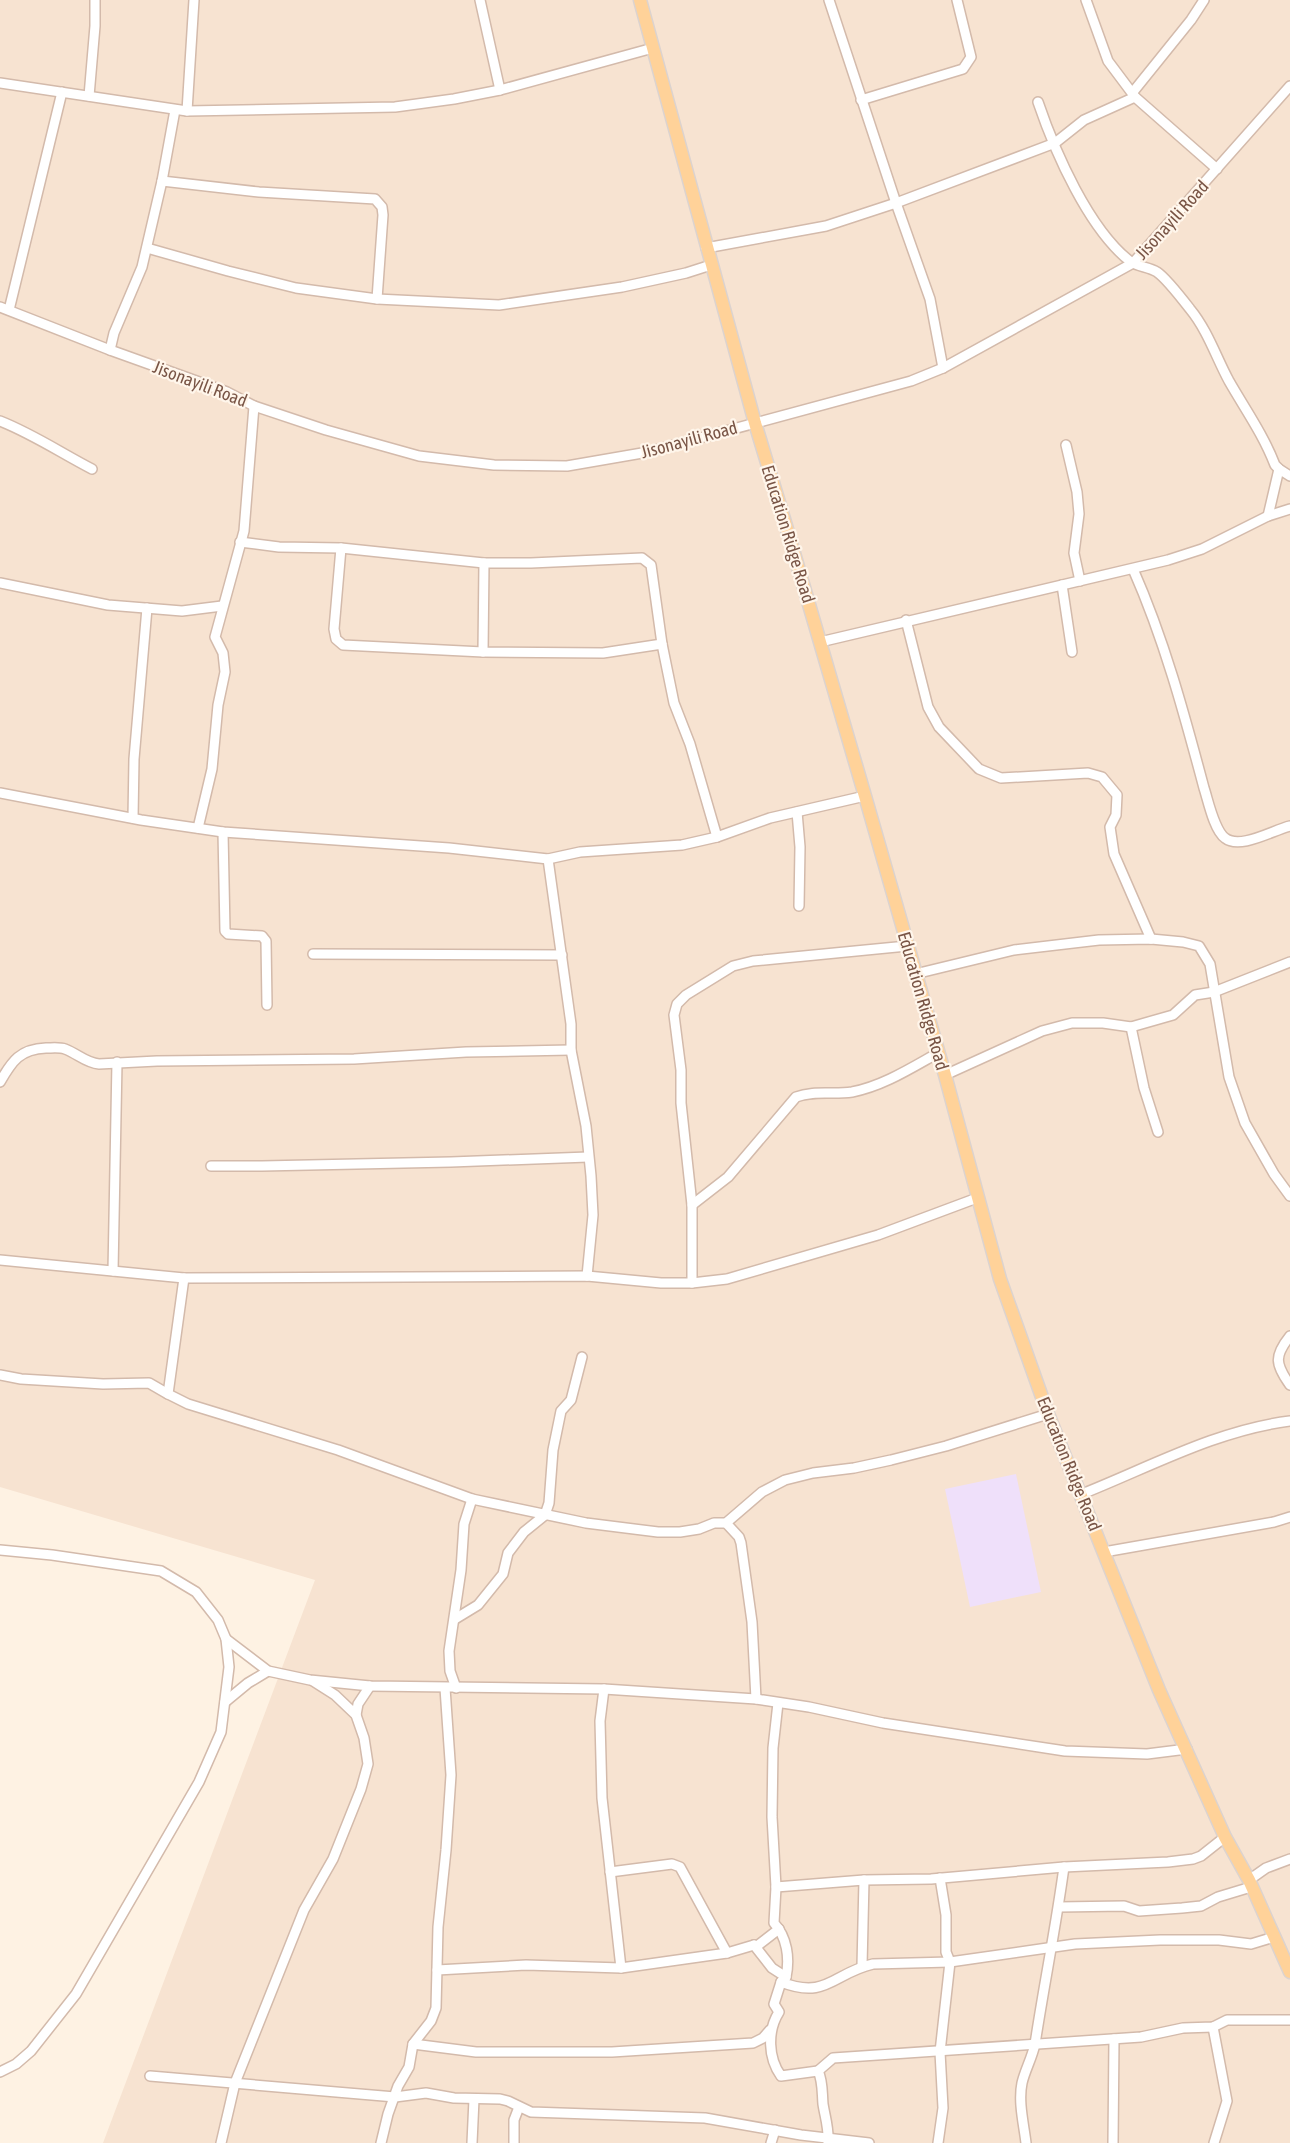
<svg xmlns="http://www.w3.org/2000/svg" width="1290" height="2143" viewBox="0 0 1290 2143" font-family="'Asap Condensed',sans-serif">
<rect width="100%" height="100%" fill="#fef2e3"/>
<polygon fill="#f7e3d1" points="0,0 1290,0 1290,2143 103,2143 315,1580 0,1487"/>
<polygon fill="#efe0fa" points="1016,1474 1041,1592 970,1607 945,1489"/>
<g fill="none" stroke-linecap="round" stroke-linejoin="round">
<defs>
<g id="minor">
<polyline points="480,0 500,90"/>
<polyline points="829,0 896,203 930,299 943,368"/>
<polyline points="1086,0 1108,61 1135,97 1217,169"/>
<polyline points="0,83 187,111 395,107 454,99 500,90 653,48"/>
<polyline points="1133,92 1191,20 1204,0"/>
<polyline points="89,96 95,26 95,0"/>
<polyline points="861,100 963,69 971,57 957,0"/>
<path d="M 1038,102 C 1055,152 1089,230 1131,262 C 1139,267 1149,267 1157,272 C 1166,278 1183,300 1190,309 C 1208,331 1216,357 1229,381 C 1245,409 1263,434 1275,465 L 1279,469 L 1290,476"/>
<polyline points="187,111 194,0"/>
<polyline points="162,181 259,192 375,199 382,207 383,215 377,299"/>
<polyline points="147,248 228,271 296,288 377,299 499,305 622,287 686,273 711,265"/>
<polyline points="706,248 826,226 896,203 1055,143 1084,120 1135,97"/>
<polyline points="0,307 110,350 227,392 254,406 326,430 419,456 494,465 567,466 648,452 911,381 943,368 1133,263 1290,86"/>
<polyline points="9,310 62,92"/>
<polyline points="110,350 114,333 142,267 162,181 175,110"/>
<path d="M 0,421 C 33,434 61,453 92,469"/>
<polyline points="1066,445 1077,492 1079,514 1074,553 1080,581"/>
<polyline points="1268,516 1279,469"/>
<polyline points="240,542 279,547 341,548 484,563 531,563 642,558 651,565 662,644 674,703 690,744 717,837"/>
<polyline points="341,548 334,629 336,639 343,645 483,652 603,653 662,644"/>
<path d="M 1133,569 C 1164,639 1184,713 1204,788 C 1208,800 1214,830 1225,838 C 1240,850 1273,830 1290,826"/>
<polyline points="0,583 108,605 182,611 222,606"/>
<polyline points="1062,585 1072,652"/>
<polyline points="906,620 928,707 939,727 979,769 1001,778 1088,773 1102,777 1117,795 1116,815 1110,827 1114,854 1151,939"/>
<polyline points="820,642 1168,560 1202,549 1268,516 1290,509"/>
<polyline points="483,652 484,563"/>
<polyline points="0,793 141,820 223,832 449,848 548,859 580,852 682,845 717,837 770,818 865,796"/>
<polyline points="797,812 800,847 799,906"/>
<polyline points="133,818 134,759 147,608"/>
<polyline points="198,828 212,769 218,705 225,672 223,653 215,637 244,531 254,406"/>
<polyline points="223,832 225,931 228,934 262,936 266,941 267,1005"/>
<polyline points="548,859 571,1024 571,1050 586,1126 591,1176 593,1215 587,1276"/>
<polyline points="313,954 562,955"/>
<polyline points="915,974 1014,950 1099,940 1151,939 1183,942 1199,946 1210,964 1229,1077 1245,1123 1274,1174 1290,1196"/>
<polyline points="1131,1027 1144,1088 1158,1132"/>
<polyline points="945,1075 1042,1031 1072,1023 1103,1023 1131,1027 1173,1015 1195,995 1214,992 1290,962"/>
<path d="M 0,1082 C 12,1061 20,1049 46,1048 C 52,1048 60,1047 65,1049 C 78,1054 86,1063 99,1064 L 157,1061 L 354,1059 L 466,1052 L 571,1050"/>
<polyline points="211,1166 262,1166 451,1162 588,1157"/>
<path d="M 692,1205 L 728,1177 L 796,1097 C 814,1090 833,1095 852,1092 C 883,1086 911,1068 938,1053"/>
<polyline points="0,1260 184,1278 587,1276 661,1283 692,1283 727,1279 878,1235 977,1198"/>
<polyline points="113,1271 117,1062"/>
<polyline points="184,1278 168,1394 188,1404 338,1450 472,1499 586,1523 658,1532 680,1532 699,1529 714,1523 726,1523 762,1492 785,1480 813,1473 854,1468 891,1460 946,1446 1048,1414"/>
<polyline points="692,1283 692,1205 681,1103 681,1070 674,1015 677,1004 686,995 733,966 753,961 907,946"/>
<path d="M 1290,1336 C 1274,1356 1275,1364 1290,1385"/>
<polyline points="0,1375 21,1379 103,1384 149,1383 168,1394"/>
<path d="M 1082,1494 C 1150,1467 1217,1430 1290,1421"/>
<polyline points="726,1523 739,1537 741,1543 752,1622 756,1699"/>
<polyline points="0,1550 52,1555 161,1571 196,1592 218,1620 226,1639 229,1667 221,1732 199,1782 76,1994 31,2051 16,2064 0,2072"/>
<polyline points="1104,1552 1274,1522 1290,1517"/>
<polyline points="455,1619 478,1605 503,1574 508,1553 524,1532 545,1515 549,1503 553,1450 561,1411 571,1400 582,1357"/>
<polyline points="226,1639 268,1671 310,1680 370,1686 604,1689 756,1699 809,1707 883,1723 1065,1751 1147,1754 1187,1749"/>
<polyline points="456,1688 450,1671 449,1651 461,1570 464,1524 472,1499"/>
<polyline points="604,1689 600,1721 602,1798 621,1968"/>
<polyline points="225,1702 248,1683 268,1671"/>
<path d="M 778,1703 L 773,1748 L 772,1817 L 776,1887 L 774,1923 C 787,1937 790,1958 786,1977"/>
<polyline points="356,1715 358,1704 370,1686"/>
<polyline points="610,1872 672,1864 680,1867 727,1953"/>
<polyline points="1249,1880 1266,1868 1290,1859"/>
<polyline points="776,1887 864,1880 931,1879 1064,1867 1168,1862 1193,1859 1201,1856 1225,1837"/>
<polyline points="1059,1907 1124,1906 1139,1911 1182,1908 1201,1906 1218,1897 1251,1887"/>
<path d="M 754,1945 L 772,1968 L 786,1977 L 781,1982 C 827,2000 833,1973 873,1964 L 950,1962 L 1075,1944 L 1160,1940 L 1219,1940 L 1251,1944 L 1274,1937"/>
<polyline points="862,1966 864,1880"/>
<polyline points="437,1970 526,1965 621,1968 727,1953 754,1945 757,1946 779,1929"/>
<path d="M 781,1982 L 774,2004 L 779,2012 C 767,2031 768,2058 781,2076 L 818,2071 C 823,2081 822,2093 823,2104 C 825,2117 829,2128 828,2142"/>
<polyline points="1213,2027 1227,2101 1214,2143"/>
<polyline points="413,2044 476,2052 612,2052 753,2043 763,2038 770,2030"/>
<polyline points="818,2071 833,2058 1141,2037 1183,2028 1213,2027 1227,2020 1290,2020"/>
<polyline points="150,2076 395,2097 426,2093 454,2098 500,2099 508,2101 531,2112 705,2118 801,2135 869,2143"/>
<polyline points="221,2143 235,2083 304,1910 333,1859 361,1789 368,1764 364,1738 356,1715 335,1695 313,1681"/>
<polyline points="381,2143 388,2114 398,2086 409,2067 413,2044 431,2021 436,2008 438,1927 446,1850 451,1775 445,1688"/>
<polyline points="472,2143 474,2099"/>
<polyline points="514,2143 514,2120 519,2107"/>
<polyline points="771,2143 775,2130"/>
<polyline points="938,2143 943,2108 940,2052 950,1962 946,1952 946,1915 940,1878"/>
<path d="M 1026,2143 C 1024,2125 1018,2102 1022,2083 C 1025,2070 1032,2058 1035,2044 C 1044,1985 1056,1926 1064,1867"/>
<polyline points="1113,2143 1114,2039"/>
</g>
<polyline id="major" points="640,0 755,423 784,519 865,796 945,1075 1000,1279 1048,1414 1159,1690 1225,1837 1249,1880 1290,1972"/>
</defs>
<use href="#minor" stroke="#d3baab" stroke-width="12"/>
<use href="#major" stroke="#dcd3cf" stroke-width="15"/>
<use href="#minor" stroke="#fff" stroke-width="9"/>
<use href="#major" stroke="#ffd299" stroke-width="12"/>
</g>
<g text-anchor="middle" stroke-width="4.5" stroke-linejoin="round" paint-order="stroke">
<g font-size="18" fill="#795546" stroke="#fff6eb">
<text transform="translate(1172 220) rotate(-48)" y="6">Jisonayili Road</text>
<text transform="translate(200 384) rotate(21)" y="6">Jisonayili Road</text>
<text transform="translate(689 440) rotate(-15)" y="6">Jisonayili Road</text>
<text transform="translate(788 534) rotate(73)" y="6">Education Ridge Road</text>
<text transform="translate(923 1001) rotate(74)" y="6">Education Ridge Road</text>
<text transform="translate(1069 1464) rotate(68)" y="6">Education Ridge Road</text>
</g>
</g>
</svg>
